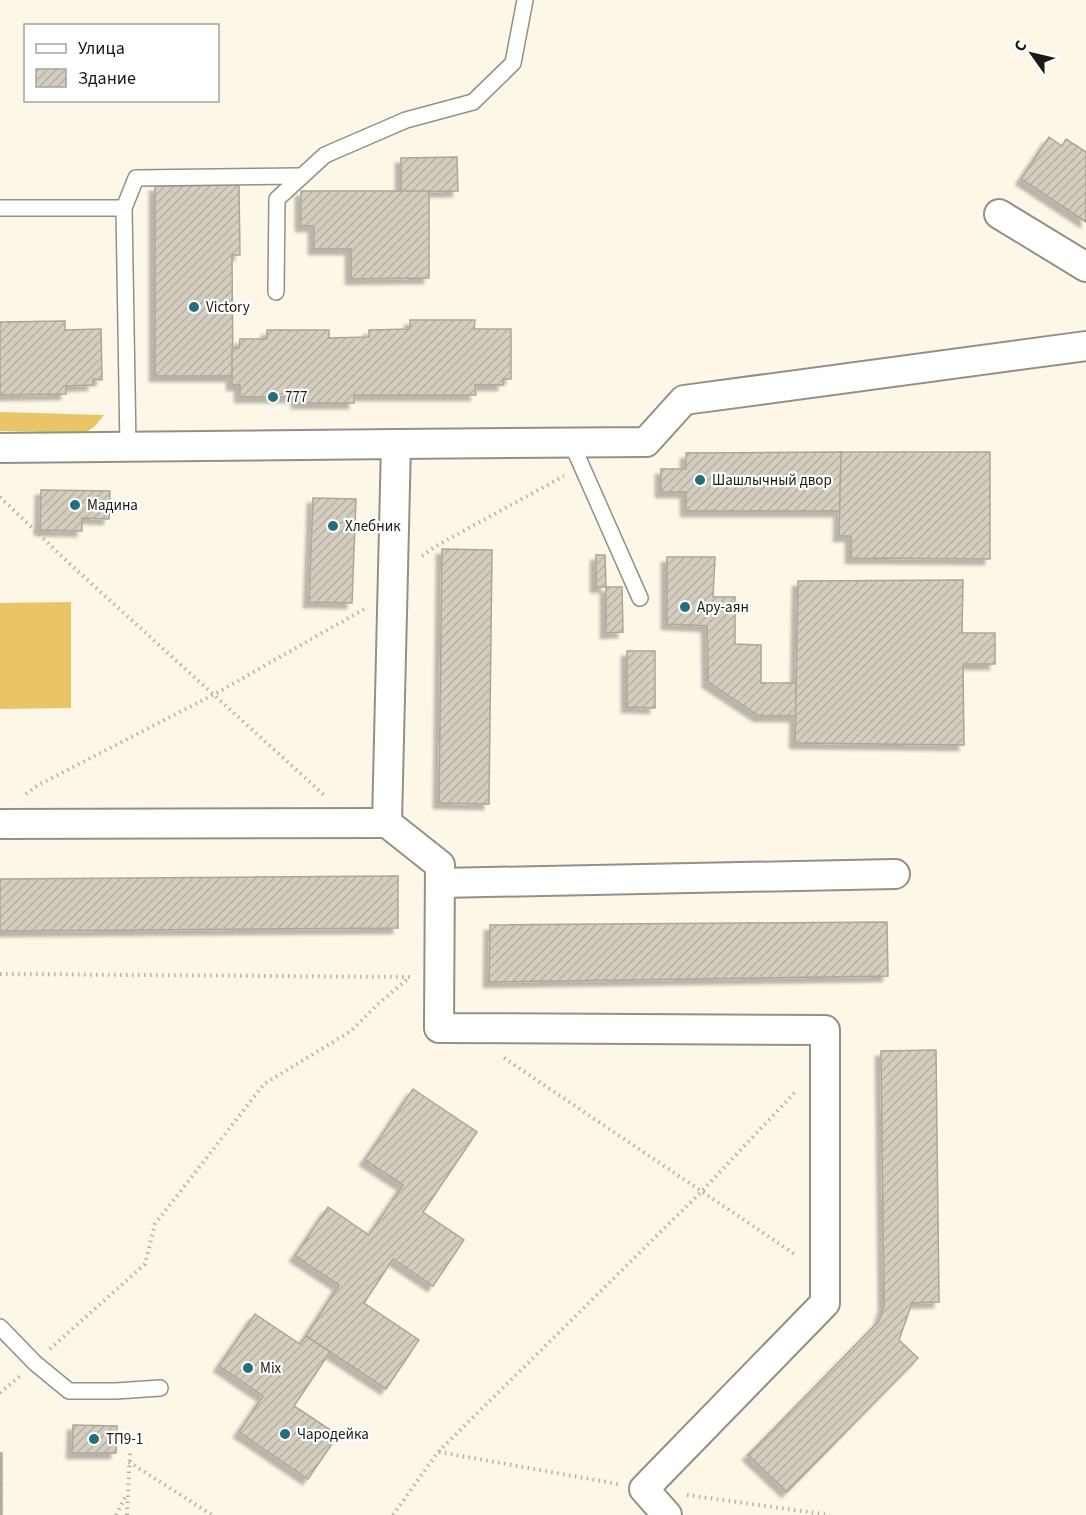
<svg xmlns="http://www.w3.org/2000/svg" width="1086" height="1515" viewBox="0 0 1086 1515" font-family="'Source Sans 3',sans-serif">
<defs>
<pattern id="building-hatch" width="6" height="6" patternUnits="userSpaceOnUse" patternTransform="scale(1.5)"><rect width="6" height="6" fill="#d3cebf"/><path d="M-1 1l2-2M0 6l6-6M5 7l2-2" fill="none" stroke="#b5b0a3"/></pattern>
<filter id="shadow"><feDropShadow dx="-5.5" dy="5.5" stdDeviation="1.5" flood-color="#0004"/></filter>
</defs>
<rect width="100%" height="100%" fill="#fdf7e8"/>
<g fill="#eac567">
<polygon points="0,412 104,415 94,427 85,433 0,431"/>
<polygon points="71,602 71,708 0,709 0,603"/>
</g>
<g fill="url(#building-hatch)" stroke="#aba698" stroke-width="1.5" filter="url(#shadow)">
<polygon points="1049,137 1062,146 1066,139 1086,152 1086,222 1021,179"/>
<polygon points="457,157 458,191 401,192 401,158"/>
<polygon points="239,185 240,255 232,255 233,376 155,376 155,186"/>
<polygon points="301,191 429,191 429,278 351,279 351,249 314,249 314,226 301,226"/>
<polygon points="410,320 475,320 474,329 511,329 511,379 503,379 503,385 475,385 476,395 354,395 354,403 297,403 297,397 240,397 240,385 232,385 232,348 239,348 240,339 267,339 267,330 329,330 329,338 369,337 369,330 410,329"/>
<polygon points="65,321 65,330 101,329 102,380 93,379 93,385 66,386 66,394 0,395 0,322"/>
<polygon points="841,452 840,511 686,511 686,492 661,492 661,469 686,469 686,453"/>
<polygon points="841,452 990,452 990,559 851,558 851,536 839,536"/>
<polygon points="41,490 110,491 109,519 82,518 82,531 40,530"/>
<polygon points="313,498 356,499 352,603 309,602"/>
<polygon points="442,549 492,550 489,804 439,803"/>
<polygon points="596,555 605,555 606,587 596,587"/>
<polygon points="667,557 715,557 713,597 735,597 735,644 761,645 761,683 796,683 796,716 759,716 708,682 707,626 667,624"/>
<polygon points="963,580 962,633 995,633 995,664 963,664 964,745 795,743 798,581"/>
<polygon points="606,587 622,587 623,632 606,633"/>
<polygon points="627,651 655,651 655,708 627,707"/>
<polygon points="398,876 398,928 0,931 0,879"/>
<polygon points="887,922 888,976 489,982 490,925"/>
<polygon points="936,1050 939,1302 912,1303 899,1340 918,1358 787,1492 748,1455 879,1321 884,1306 881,1051"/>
<polygon points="413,1089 477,1132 423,1212 464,1240 433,1286 393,1259 364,1303 419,1340 386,1389 306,1336 339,1285 295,1256 328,1207 369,1235 403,1185 365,1160"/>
<polygon points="255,1314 300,1344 306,1336 330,1352 294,1406 338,1435 308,1479 239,1432 263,1396 219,1366"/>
<polygon points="73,1425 117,1426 116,1453 72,1453"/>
<rect x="0" y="1453" width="2" height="62"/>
</g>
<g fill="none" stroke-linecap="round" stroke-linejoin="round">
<defs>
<g id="service">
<polyline points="0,208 124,208 128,447"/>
<polyline points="124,208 136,178 302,176"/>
<polyline points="276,292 277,199 325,155 406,120 473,102 513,63 525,0"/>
<polyline points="571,442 640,598"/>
<polyline points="0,1327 35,1363 69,1391 116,1391 160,1388"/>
</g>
<g id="minor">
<polyline points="999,214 1086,267"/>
<polyline points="396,444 646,442 684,400 1086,346"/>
<polyline points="0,448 396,444 387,823 440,865 439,1028 825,1030 825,1303 644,1489 667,1515"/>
<polyline points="0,824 387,823"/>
<polyline points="440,883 895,874"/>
</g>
</defs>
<use href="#service" stroke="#959083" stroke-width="18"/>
<use href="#minor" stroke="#959083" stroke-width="32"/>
<g stroke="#b6b1a5" stroke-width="4" stroke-dasharray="1.5 4.5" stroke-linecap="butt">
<polyline points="0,497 71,565 324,795"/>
<polyline points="422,556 436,546 564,476"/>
<polyline points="26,794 38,785 215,694 364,609"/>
<polyline points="0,974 410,977"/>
<polyline points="504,1058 796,1255"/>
<polyline points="50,1349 145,1264 155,1224 264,1084 351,1031 378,1004 410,977"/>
<polyline points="0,1393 20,1376"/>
<polyline points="439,1452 618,1484"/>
<polyline points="129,1462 212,1515"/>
<polyline points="687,1495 830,1515"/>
<polyline points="116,1515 127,1494"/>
<polyline points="127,1515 130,1453"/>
<polyline points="393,1515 438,1452 702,1191 797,1090"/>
</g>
<use href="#service" stroke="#fff" stroke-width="15"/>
<use href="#minor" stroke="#fff" stroke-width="28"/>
</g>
<g fill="#286d7c" stroke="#fff" stroke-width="2">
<circle cx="194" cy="307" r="6"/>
<circle cx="273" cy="397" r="6"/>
<circle cx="700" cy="480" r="6"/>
<circle cx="75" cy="505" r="6"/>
<circle cx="333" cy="526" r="6"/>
<circle cx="685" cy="607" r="6"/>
<circle cx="248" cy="1368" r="6"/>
<circle cx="285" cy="1434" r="6"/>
<circle cx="94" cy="1439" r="6"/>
</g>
<g text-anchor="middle" stroke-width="4.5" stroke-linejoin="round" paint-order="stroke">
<g font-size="15" fill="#1b1914" stroke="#fff" text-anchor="start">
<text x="206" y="312">Victory</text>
<text x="285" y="402">777</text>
<text x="712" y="485">Шашлычный двор</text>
<text x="87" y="510">Мадина</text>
<text x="345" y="531">Хлебник</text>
<text x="697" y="612">Ару-аян</text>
<text x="260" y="1373">Mix</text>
<text x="297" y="1439">Чародейка</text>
<text x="106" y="1444">ТП9-1</text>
</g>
</g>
<rect x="24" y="24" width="195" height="78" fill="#ffffff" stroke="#a4a3a1" stroke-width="1.5"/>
<rect x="36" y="44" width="30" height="9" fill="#ffffff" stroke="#a4a3a1" stroke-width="1.5"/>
<text x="78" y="54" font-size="18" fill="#1b1914">Улица</text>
<rect x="36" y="69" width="30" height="18" fill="url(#building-hatch)" stroke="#a4a3a1" stroke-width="1.5"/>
<text x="78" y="84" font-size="18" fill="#1b1914">Здание</text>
<g transform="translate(1032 54) rotate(304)" stroke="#ffffff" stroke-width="4.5" paint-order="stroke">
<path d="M0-4.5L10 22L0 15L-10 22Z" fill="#1b1914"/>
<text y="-9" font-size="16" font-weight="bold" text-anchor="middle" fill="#1b1914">С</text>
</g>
</svg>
